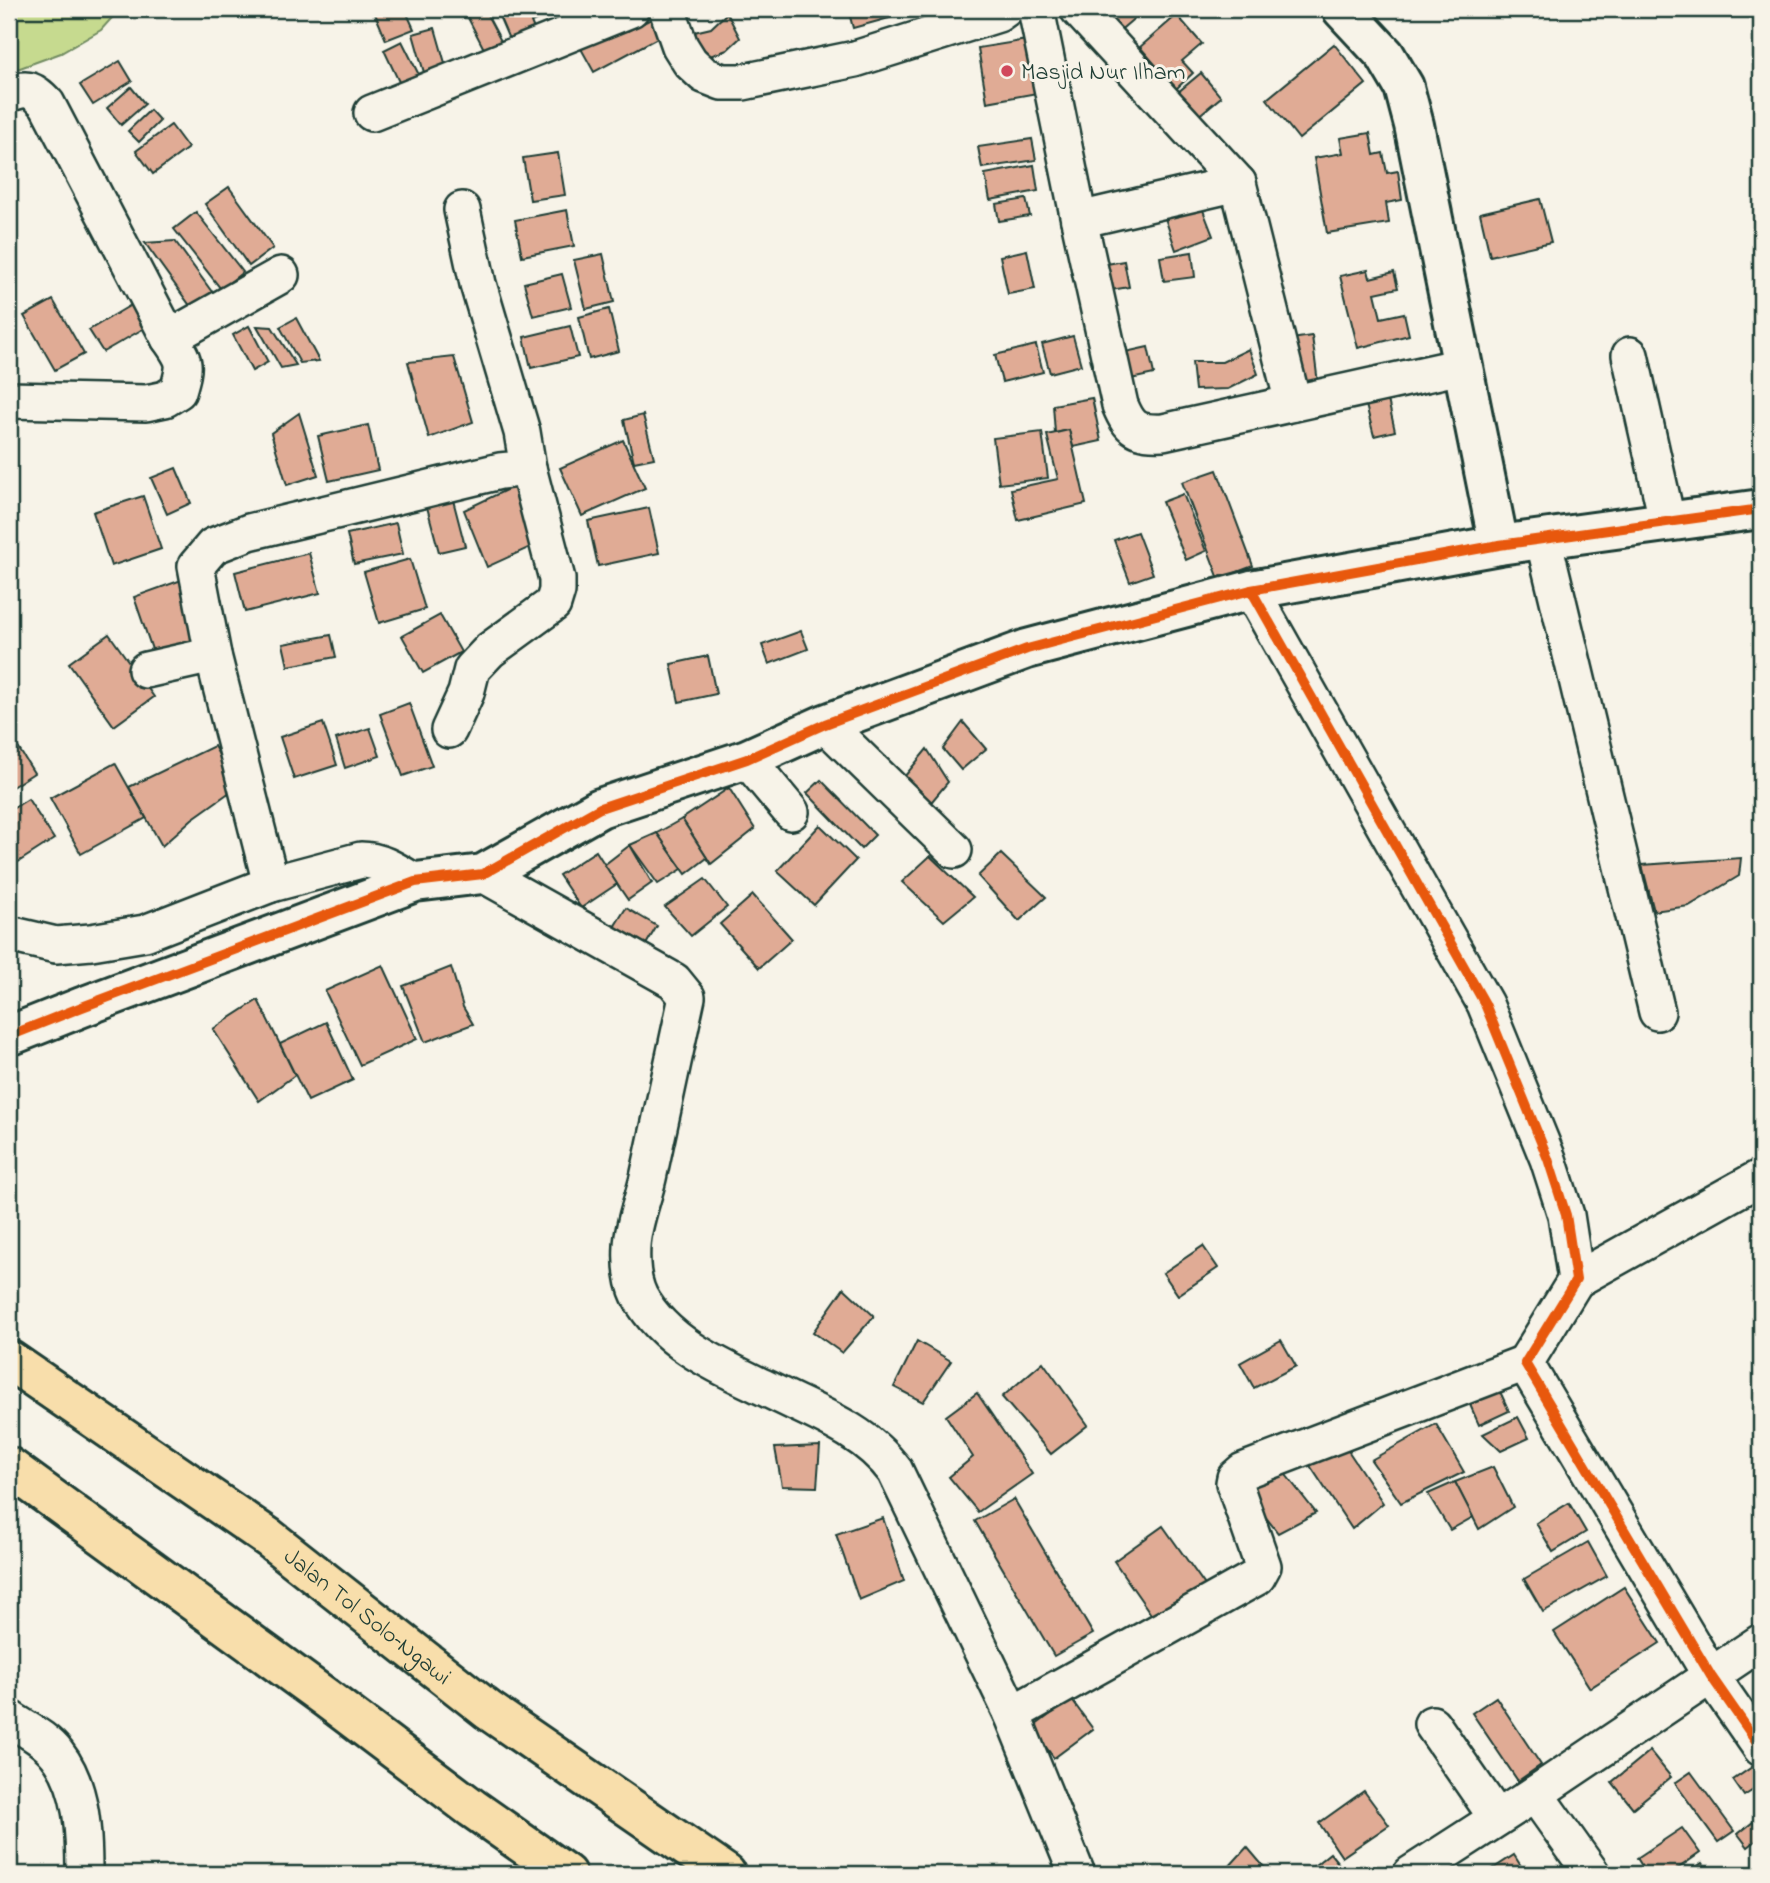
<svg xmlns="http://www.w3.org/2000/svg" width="1770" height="1883" viewBox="0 0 1770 1883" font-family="'Indie Flower',sans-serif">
<rect width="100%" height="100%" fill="#f7f3e8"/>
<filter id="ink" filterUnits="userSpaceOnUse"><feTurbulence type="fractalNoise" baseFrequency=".0143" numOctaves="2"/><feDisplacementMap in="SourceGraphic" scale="14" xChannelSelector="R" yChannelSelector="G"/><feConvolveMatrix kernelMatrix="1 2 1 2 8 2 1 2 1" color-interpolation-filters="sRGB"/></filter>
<g filter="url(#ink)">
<polygon fill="#c6da8f" stroke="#728c62" stroke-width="2" points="9,9 120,9 101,30 61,53 9,72"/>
<g fill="#e0ab95" stroke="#1f3d34" stroke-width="2">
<polygon points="373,9 405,9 414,29 386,40"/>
<polygon points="476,9 484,9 502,43 485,51 466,14"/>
<polygon points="496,9 556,9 557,11 531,22 536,34 511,44"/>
<polygon points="848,9 886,9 889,18 853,28"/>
<polygon points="886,9 919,9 889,18"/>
<polygon points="1096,9 1145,9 1117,33"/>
<polygon points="727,13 740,38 727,50 704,58 690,33 711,28"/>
<polygon points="1177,15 1202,44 1182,61 1193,73 1176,89 1140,47"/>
<polygon points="653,18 663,35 594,72 579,45 623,21 628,31"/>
<polygon points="435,28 449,77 427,83 413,34"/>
<polygon points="1027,40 1037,93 987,102 978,48"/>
<polygon points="402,41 421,79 399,82 384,50"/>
<polygon points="1334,44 1366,84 1299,139 1267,99"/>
<polygon points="120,61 132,81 93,105 80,85"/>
<polygon points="1201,73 1221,97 1197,117 1177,93"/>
<polygon points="131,87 145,104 121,125 107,108"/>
<polygon points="150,110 160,121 139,142 128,131"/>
<polygon points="171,125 188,148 153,174 136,151"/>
<polygon points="1370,133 1374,155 1383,153 1387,173 1398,171 1402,200 1386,203 1389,223 1327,233 1314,158 1343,153 1340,138"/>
<polygon points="1032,139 1036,160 982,168 978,147"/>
<polygon points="558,153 565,195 530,200 523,158"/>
<polygon points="1034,165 1038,191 990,200 985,174"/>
<polygon points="229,187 273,248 249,266 205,204"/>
<polygon points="1026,199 1030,216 999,221 996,204"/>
<polygon points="1540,199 1551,242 1490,256 1480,213"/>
<polygon points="1201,205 1213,236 1176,250 1165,218"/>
<polygon points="567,210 574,246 522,256 515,220"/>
<polygon points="196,212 243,272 221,289 174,229"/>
<polygon points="175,241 212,292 191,307 145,243"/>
<polygon points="1027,250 1035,289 1008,294 1000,256"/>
<polygon points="1192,252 1195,277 1164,281 1160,257"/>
<polygon points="603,254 614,302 586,309 574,260"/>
<polygon points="1124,261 1129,287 1105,291 1101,265"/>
<polygon points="1368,270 1370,278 1394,272 1398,288 1375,293 1381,318 1404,313 1409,335 1358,348 1340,276"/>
<polygon points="562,274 571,307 533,316 524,283"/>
<polygon points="141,299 155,322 103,352 89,330"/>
<polygon points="53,300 84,354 55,370 24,316"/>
<polygon points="609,309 619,351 589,359 579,317"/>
<polygon points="296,318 319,361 300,363 280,327"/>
<polygon points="249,326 268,362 252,371 233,335"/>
<polygon points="257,326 272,327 296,365 281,368"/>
<polygon points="570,326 578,357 531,368 524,337"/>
<polygon points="1073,336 1081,365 1050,373 1042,344"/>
<polygon points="1312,336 1318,383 1296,385 1291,339"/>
<polygon points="1036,345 1043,372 1002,382 995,355"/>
<polygon points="1148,347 1154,374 1126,380 1121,353"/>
<polygon points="1249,349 1258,374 1228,389 1195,390 1192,362 1222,362"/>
<polygon points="454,357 473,422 429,438 408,362"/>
<polygon points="1092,398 1101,441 1073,447 1069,430 1055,433 1053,405"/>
<polygon points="1388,400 1395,431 1374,436 1366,405"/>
<polygon points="299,413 318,475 287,485 271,433"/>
<polygon points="643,415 654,458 634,462 624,420"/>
<polygon points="368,425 378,470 329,481 318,436"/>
<polygon points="1069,430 1086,504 1018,520 1011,489 1058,479 1047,435"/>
<polygon points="1042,432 1048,478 999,484 993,438"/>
<polygon points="623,440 645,488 582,516 560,468"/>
<polygon points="176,468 191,503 167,514 151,478"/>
<polygon points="1217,470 1253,566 1219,579 1182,482"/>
<polygon points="519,484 537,544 487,567 464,510"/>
<polygon points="1183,494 1206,551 1186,560 1162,502"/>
<polygon points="143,496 161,549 111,566 93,512"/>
<polygon points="453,500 465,546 439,552 427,507"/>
<polygon points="649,508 659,553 598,566 588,521"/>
<polygon points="396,523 403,554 354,564 347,534"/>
<polygon points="1137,532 1153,574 1130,582 1114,540"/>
<polygon points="309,553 320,593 245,612 235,572"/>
<polygon points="410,559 425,609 379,623 364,572"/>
<polygon points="187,578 210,645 157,664 134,597"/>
<polygon points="440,615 461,652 423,673 402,636"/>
<polygon points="801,631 808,649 769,664 762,645"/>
<polygon points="109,634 154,697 114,726 69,663"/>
<polygon points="331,635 336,657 288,666 283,644"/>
<polygon points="708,656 716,694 679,702 671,664"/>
<polygon points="409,703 432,766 403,776 380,714"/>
<polygon points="963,722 986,749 961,770 943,749"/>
<polygon points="323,723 337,765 294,779 280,737"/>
<polygon points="370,728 380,756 345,768 336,739"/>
<polygon points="9,733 34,773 9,789"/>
<polygon points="214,746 237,787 192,819 162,846 129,787"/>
<polygon points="927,749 948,782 928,806 900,782"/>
<polygon points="115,763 146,818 81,854 50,798"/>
<polygon points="821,780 875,835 861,849 807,793"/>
<polygon points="729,788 755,829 711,864 682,819"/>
<polygon points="28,799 54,839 9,868 9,811"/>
<polygon points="682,819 707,858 686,874 657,833"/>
<polygon points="820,825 856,860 814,905 777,871"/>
<polygon points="657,833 682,869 658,884 630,845"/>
<polygon points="630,845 652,883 628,900 604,865"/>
<polygon points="596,851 617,884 581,908 559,875"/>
<polygon points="1001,854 1046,897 1019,921 978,876"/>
<polygon points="930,856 973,897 944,921 902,882"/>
<polygon points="1741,858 1739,876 1689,906 1654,911 1642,865"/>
<polygon points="705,879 727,907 691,936 665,907"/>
<polygon points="753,895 792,939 759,968 720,924"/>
<polygon points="626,908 657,926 641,953 609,935"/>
<polygon points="383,965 417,1039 360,1065 325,991"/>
<polygon points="451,967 463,1007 473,1024 425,1042 403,986"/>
<polygon points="258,1000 295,1075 259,1101 213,1029"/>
<polygon points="326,1022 353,1080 308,1101 280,1044"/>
<polygon points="1203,1246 1218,1268 1178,1295 1163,1273"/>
<polygon points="844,1288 874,1316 842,1353 813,1332"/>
<polygon points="1281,1340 1296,1366 1254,1388 1240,1363"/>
<polygon points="917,1341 951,1361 923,1402 894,1387"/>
<polygon points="1043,1362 1088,1425 1051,1454 1002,1397"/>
<polygon points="1497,1385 1509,1411 1479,1425 1467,1398"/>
<polygon points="977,1393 1032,1474 978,1512 949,1477 973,1457 946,1416"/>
<polygon points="1518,1417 1529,1438 1501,1451 1483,1434"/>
<polygon points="1436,1424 1464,1472 1401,1503 1371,1460"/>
<polygon points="1341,1440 1383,1503 1352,1529 1307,1461"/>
<polygon points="820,1446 817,1487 782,1486 775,1448"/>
<polygon points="1279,1466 1316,1513 1278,1533 1245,1490"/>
<polygon points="1493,1467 1513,1507 1479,1529 1455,1482"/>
<polygon points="1455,1482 1473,1517 1450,1530 1428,1494"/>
<polygon points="1014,1499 1093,1634 1054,1656 975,1521"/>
<polygon points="1569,1503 1586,1532 1553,1552 1536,1523"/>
<polygon points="883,1518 904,1581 859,1600 836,1534"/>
<polygon points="1163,1526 1209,1591 1155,1620 1114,1561"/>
<polygon points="1588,1542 1607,1576 1543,1612 1524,1579"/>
<polygon points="1624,1587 1660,1643 1590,1688 1554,1632"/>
<polygon points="1496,1697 1541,1765 1518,1781 1472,1713"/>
<polygon points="1071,1699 1093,1729 1054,1758 1032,1728"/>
<polygon points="1650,1751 1671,1777 1633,1808 1612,1782"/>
<polygon points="1761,1761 1761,1785 1744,1796 1733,1780"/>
<polygon points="1691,1772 1734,1831 1718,1842 1675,1783"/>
<polygon points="1364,1791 1389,1825 1342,1857 1319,1823"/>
<polygon points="1753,1822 1761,1833 1761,1837 1748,1847 1738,1834"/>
<polygon points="1682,1828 1700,1853 1670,1874 1647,1874 1637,1858"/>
<polygon points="1247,1847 1270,1874 1232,1874 1227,1869"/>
<polygon points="1330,1853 1347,1874 1304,1874"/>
<polygon points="1514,1855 1526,1874 1485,1874"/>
<polygon points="1702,1863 1710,1874 1687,1874"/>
</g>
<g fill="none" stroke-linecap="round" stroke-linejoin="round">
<defs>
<g id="street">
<polyline points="667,9 680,46 690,62 704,75 722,82 743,82 855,59 998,14 1005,9"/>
<polyline points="1036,9 1079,220"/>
<polyline points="1078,9 1238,183 1293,403"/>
<path d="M 9,94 C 28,86 34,90 47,104 L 169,338 C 186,362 186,363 178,391 L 165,399 L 146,403 L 9,400"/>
<polyline points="372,113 631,9"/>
<path d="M 1238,183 L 1079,220 L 1120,405 C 1130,429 1137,433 1163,432 L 1462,366"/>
<polyline points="169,338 281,275"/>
<polyline points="1630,355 1667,520"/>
<polyline points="1543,538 1657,1012"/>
<polyline points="1251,590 1485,1004 1548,1159 1566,1215 1576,1280 1525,1363 1711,1676 1761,1748"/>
<polyline points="146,670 213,655"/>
<polyline points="825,724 954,850"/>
<polyline points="449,730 466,693 472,669 490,650 553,604 557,591 557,579 528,468"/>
<polyline points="747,759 791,812"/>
<path d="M 483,874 L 674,981 L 687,997 C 674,1057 661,1118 648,1178 C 643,1200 633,1224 632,1246 C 631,1263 632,1281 640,1297 C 666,1344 721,1367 767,1389 C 813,1412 864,1429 895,1471 L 1012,1714 L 1077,1874"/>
<polyline points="271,884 213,655 196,566 213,546 249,532 500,471 528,468 522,432 478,284 462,210"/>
<path d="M 9,934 L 56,945 L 91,942 L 145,933 L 271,884 L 361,860 C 381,860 398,872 415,882"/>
<polyline points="1576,1280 1761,1177"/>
<polyline points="1012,1714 1257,1577 1263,1566 1234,1483 1235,1478 1243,1471 1525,1363"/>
<path d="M 9,1718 C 25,1729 45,1738 57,1754 C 83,1787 84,1834 84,1874"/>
<polyline points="1432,1724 1497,1818"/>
<polyline points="1535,1794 1592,1874"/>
<polyline points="1411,1874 1535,1794 1761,1642"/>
</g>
<g id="secondary">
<polyline points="1342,9 1385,55 1404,87 1414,125 1499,545"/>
<polyline points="9,1036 82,1007 415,882 483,874 600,808 747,759 825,724 1027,649 1251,590 1499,545 1761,509"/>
</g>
<g id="highway">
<path id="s1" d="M 9,1360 L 269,1538 L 488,1710 L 726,1874"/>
<polyline points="9,1467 326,1698 472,1808 566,1874"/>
</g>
</defs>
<use href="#street" stroke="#1f3d34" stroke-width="40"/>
<use href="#secondary" stroke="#1f3d34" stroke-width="44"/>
<use href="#highway" stroke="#1f3d34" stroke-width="44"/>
<use href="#street" stroke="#f7f3e8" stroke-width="35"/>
<use href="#secondary" stroke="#f7f3e8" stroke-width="38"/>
<use href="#highway" stroke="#f8deab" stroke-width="38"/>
<defs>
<g id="cycleway">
<polyline points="1251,590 1485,1004 1548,1159 1566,1215 1576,1280 1525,1363 1711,1676 1761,1748"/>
<polyline points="9,1036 82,1007 415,882 483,874 600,808 747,759 825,724 1027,649 1251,590 1499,545 1761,509"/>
</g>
</defs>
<use href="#cycleway" stroke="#f7f3e8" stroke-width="15"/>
<use href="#cycleway" stroke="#e8590c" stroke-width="10"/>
</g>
</g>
<circle fill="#d1495b" stroke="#f7f3e8" stroke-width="2.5" cx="1007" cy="71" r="7"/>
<g text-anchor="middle" stroke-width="6" stroke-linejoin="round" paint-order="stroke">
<g font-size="24" fill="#1f3d34" stroke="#f7f3e8" text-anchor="start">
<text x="1021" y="79">Masjid Nur Ilham</text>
</g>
<g font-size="24" fill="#1f3d34" stroke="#f7f3e8">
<text dy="8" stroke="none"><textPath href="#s1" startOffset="441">Jalan Tol Solo–Ngawi</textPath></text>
</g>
</g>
<rect width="1770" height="1883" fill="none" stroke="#f7f3e8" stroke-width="35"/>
<rect x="18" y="18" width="1735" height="1848" fill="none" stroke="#1f3d34" stroke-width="2.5" filter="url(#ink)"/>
</svg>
